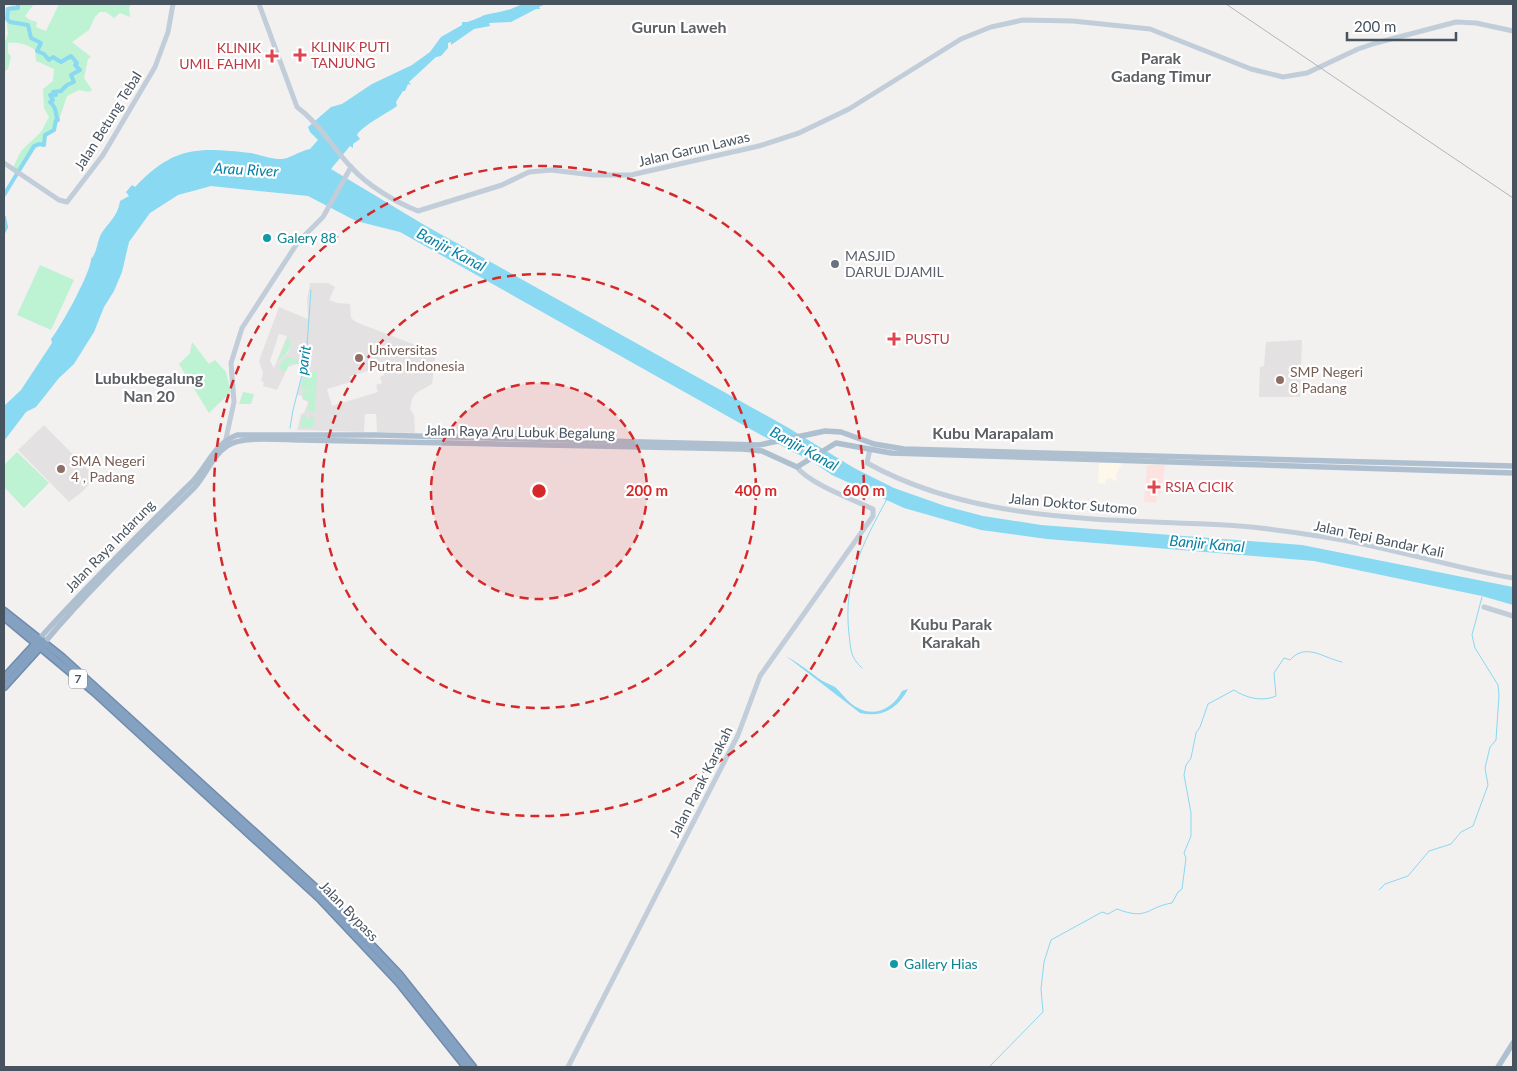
<svg xmlns="http://www.w3.org/2000/svg" width="1517" height="1071" viewBox="0 0 1517 1071" font-family="Lato,sans-serif">
<rect width="100%" height="100%" fill="#f3f0f0"/>
<polygon fill="#fdf8e9" points="1099,463 1122,463 1116,475 1117,480 1113,481 1111,478 1106,479 1105,484 1098,483"/>
<g fill="#e4e1e2" fill-rule="evenodd">
<path d="M 310,283 L 328,283 L 335,287 L 329,300 L 337,303 L 350,304 L 351,318 L 356,322 L 436,353 L 432,384 L 416,393 L 412,399 L 410,409 L 414,415 L 415,433 L 377,432 L 376,414 L 365,414 L 364,432 L 297,430 L 301,414 L 304,413 L 308,402 L 302,399 L 302,396 L 297,395 L 305,365 L 300,363 L 288,367 L 277,390 L 263,386 L 264,382 L 261,381 L 263,373 L 259,361 L 279,307 L 308,319 L 307,300 ZM 279,334 L 287,336 L 274,368 L 270,361 ZM 288,338 L 291,345 L 288,353 L 279,361 ZM 382,367 L 384,375 L 380,377 L 382,383 L 376,385 L 378,392 L 332,406 L 327,389 L 351,382 L 350,376 ZM 316,372 L 315,412 L 309,400 L 304,396 L 313,392 Z"/>
<polygon points="1302,340 1300,397 1259,397 1260,367 1264,366 1266,342"/>
<polygon points="44,425 95,477 83,491 69,502 18,450"/>
</g>
<polygon fill="#fce3e0" points="1147,465 1165,465 1161,494 1157,495 1156,503 1144,502"/>
<g fill="#bdf2d2">
<path d="M 15,4 L 34,4 L 25,16 L 30,20 L 37,22 L 36,27 L 46,31 L 59,4 L 131,4 L 129,8 L 130,17 L 120,13 L 114,18 L 106,12 L 100,12 L 95,17 L 89,30 L 72,42 L 91,57 L 88,59 L 84,78 L 92,90 L 89,92 L 79,90 L 67,96 L 60,117 L 45,139 L 46,144 L 36,148 L 18,175 L 12,170 L 21,151 L 41,132 L 49,117 L 44,108 L 43,89 L 53,81 L 54,69 L 36,61 L 35,50 C 29,45 16,41 8,43 L 8,53 L 11,56 L 8,69 L 5,71 L 4,44 L 8,34 L 5,8 Z"/>
<polygon points="40,265 74,280 51,330 17,315"/>
<path d="M 288,337 L 291,345 C 288,353 285,356 278,361 Z"/>
<polygon points="192,342 209,364 215,360 226,372 231,392 209,413 179,364 190,353"/>
<polygon points="288,357 300,361 299,364 290,363 286,371 280,370 281,367 278,366"/>
<polygon points="304,372 317,372 315,412 308,412 309,400 304,399 302,395 303,391 313,392 314,389 313,391 301,389"/>
<polygon points="243,392 254,394 251,404 239,404"/>
<polygon points="312,415 315,422 312,427 300,428 302,417 305,416 309,420"/>
<polygon points="17,452 49,483 24,508 4,487 4,465"/>
</g>
<g fill="#88d9f1">
<path d="M 522,4 L 546,4 L 539,7 L 540,9 L 536,9 L 511,22 L 489,23 L 490,26 L 474,29 L 451,45 L 451,42 L 448,43 L 448,48 L 441,56 L 436,57 L 409,82 L 411,85 L 408,84 L 405,91 L 403,91 L 396,102 L 397,106 C 386,114 363,125 357,135 L 360,139 L 353,144 L 353,148 L 350,146 L 331,169 L 426,226 L 787,427 L 854,468 L 894,488 L 945,506 L 983,516 L 1041,525 L 1302,545 L 1513,587 L 1513,605 L 1482,596 L 1314,561 L 1047,539 L 981,530 L 904,508 L 832,475 L 813,462 L 761,435 L 400,232 L 356,221 L 308,196 L 211,186 L 178,195 L 150,213 L 129,242 L 122,272 L 114,291 L 104,307 L 94,332 L 74,364 L 59,378 L 36,407 L 26,412 L 4,441 L 4,406 L 21,390 L 52,343 L 51,339 C 61,327 91,272 91,259 C 97,253 97,242 101,234 C 108,223 118,216 120,201 L 129,196 L 126,192 L 132,185 L 135,187 C 174,146 197,147 251,153 C 260,155 271,159 281,159 C 290,159 299,151 310,149 L 318,140 L 310,132 L 308,127 L 331,107 L 342,104 L 372,84 L 412,65 L 430,52 L 441,37 L 462,25 L 462,22 C 470,23 479,17 485,15 C 501,11 507,12 522,4 Z"/>
<path d="M 786,656 C 798,663 808,670 818,678 C 823,682 830,684 835,687 C 843,694 849,704 858,708 C 876,718 894,707 902,691 L 908,689 C 898,709 881,718 860,713 Z"/>
</g>
<g fill="none" stroke-linecap="round" stroke-linejoin="round">
<g stroke="#88d9f1" stroke-width="1">
<polyline points="290,428 293,410 306,359 311,290"/>
<path d="M 862,668 C 850,657 851,650 849,634 C 843,580 862,545 887,499"/>
<polyline points="1379,890 1385,884 1408,876 1429,851 1451,844 1461,832 1473,826 1488,785 1485,768 1490,747 1496,740 1499,695 1498,685 1475,648 1472,635 1482,597"/>
<path d="M 989,1067 L 1043,1012 L 1041,989 L 1044,962 L 1051,940 L 1102,912 L 1108,914 L 1117,909 C 1148,921 1147,907 1172,903 L 1178,892 L 1182,889 L 1186,858 L 1184,853 L 1191,836 L 1191,813 L 1184,775 L 1186,765 L 1191,758 L 1196,733 L 1200,727 L 1208,704 L 1234,690 C 1246,698 1262,702 1276,696 L 1274,673 L 1284,658 L 1290,660 C 1306,642 1323,658 1342,662"/>
</g>
<g stroke="#88d9f1" stroke-width="4">
<path d="M 4,195 L 34,146 L 39,144 L 44,145 L 45,135 L 54,130 L 56,120 L 58,120 C 54,112 58,109 50,102 L 53,100 L 50,95 L 56,95 L 53,92 L 61,91 L 67,85 L 74,82 L 71,75 L 80,70 L 75,65 L 77,63 L 71,56 L 61,62 L 53,57 L 49,60 L 44,54 L 37,51 L 41,43 L 31,38 L 28,25 L 10,22 L 7,19 L 8,9 L 18,8 L 18,4"/>
<polyline points="4,217 6,227 4,231"/>
</g>
<defs>
<g id="highway">
<polyline points="4,611 62,657 328,899 399,974 473,1067"/>
<polyline points="4,617 94,692 319,898 399,983 466,1067"/>
<polyline points="4,678 37,642"/>
<polyline points="4,687 42,645"/>
</g>
</defs>
<use href="#highway" stroke="#708cad" stroke-width="9"/>
<g stroke="#c2cdda" stroke-width="5">
<path d="M 259,4 L 297,107 C 319,123 332,147 351,167 C 367,185 395,202 418,211 L 502,185 L 529,172 L 551,170 L 593,175 L 631,175 L 759,146 L 799,133 L 849,109 L 961,39 L 991,27 L 1023,20 L 1073,21 L 1150,29 L 1251,69 L 1283,77 L 1307,73 L 1358,49 L 1376,43 L 1456,22 L 1476,23 L 1513,31"/>
<polyline points="4,163 59,200 67,202 103,155 155,67 168,32 173,4"/>
<polyline points="225,443 234,402 231,363 242,328 298,242 323,217 351,167"/>
<path d="M 870,449 L 867,463 C 970,520 1091,519 1205,524 C 1242,525 1281,530 1318,536 C 1384,545 1448,567 1513,578"/>
<polyline points="1484,607 1513,616"/>
<path d="M 568,1067 L 738,735 L 760,676 L 873,516 L 873,509 C 854,500 808,483 797,467"/>
</g>
<g stroke="#aebfd0" stroke-width="5.5">
<path d="M 40,638 C 88,585 139,534 190,484 C 208,467 212,445 237,435 L 376,435 L 759,445 L 825,431 L 841,432 L 874,444 L 904,449 L 1513,466"/>
<path d="M 45,642 C 91,587 143,538 194,488 C 206,475 212,456 227,446 C 241,435 284,440 302,440 L 743,449 L 762,451 L 797,467 L 836,443 L 891,453 L 1513,473"/>
<polyline points="1498,1067 1513,1043"/>
</g>
<use href="#highway" stroke="#85a1c1" stroke-width="6"/>
<polyline stroke="#b2b5bb" stroke-width="1" points="1226,4 1513,198"/>
</g>
<circle cx="539" cy="491" r="108" fill="#d62828" fill-opacity=".12"/>
<g fill="none" stroke="#d62828" stroke-width="2.5" stroke-dasharray="9 6">
<circle cx="539" cy="491" r="108"/>
<circle cx="539" cy="491" r="217"/>
<circle cx="539" cy="491" r="325"/>
</g>
<g fill="#e0444e" stroke="#fff" stroke-width="2">
<path d="M297.5 47.5h5v5h5v5h-5v5h-5v-5h-5v-5h5z"/>
<path d="M269.5 48.5h5v5h5v5h-5v5h-5v-5h-5v-5h5z"/>
<path d="M891.5 331.5h5v5h5v5h-5v5h-5v-5h-5v-5h5z"/>
<path d="M1151.5 479.5h5v5h5v5h-5v5h-5v-5h-5v-5h5z"/>
</g>
<g fill="#0f9aa8" stroke="#fff" stroke-width="2">
<circle cx="267" cy="238" r="5"/>
<circle cx="894" cy="964" r="5"/>
</g>
<circle fill="#6b7280" stroke="#fff" stroke-width="2" cx="835" cy="264" r="5"/>
<g fill="#8d6e63" stroke="#fff" stroke-width="2">
<circle cx="359" cy="358" r="5"/>
<circle cx="1280" cy="380" r="5"/>
<circle cx="61" cy="469" r="5"/>
</g>
<g text-anchor="middle" stroke-width="4.5" stroke-linejoin="round" paint-order="stroke">
<rect fill="#fff" stroke="#7e878f" stroke-width="1" x="69" y="669.5" width="18" height="19" rx="4"/>
<g font-size="12" font-weight="bold" fill="#47535f">
<text x="78" y="683">7</text>
</g>
<g font-size="14" fill="#be3a42" stroke="#fff" text-anchor="start">
<text x="311" y="52">KLINIK PUTI<tspan x="311" dy="16">TANJUNG</tspan></text>
<text x="261" y="53" text-anchor="end">KLINIK<tspan x="261" dy="16">UMIL FAHMI</tspan></text>
<text x="905" y="344">PUSTU</text>
<text x="1165" y="492">RSIA CICIK</text>
</g>
<g font-size="14" fill="#47535f" stroke="#fff">
<text transform="translate(108 121) rotate(-58)" y="5">Jalan Betung Tebal</text>
<text transform="translate(694 149) rotate(-13)" y="5">Jalan Garun Lawas</text>
<text transform="translate(520 432) rotate(1)" y="5">Jalan Raya Aru Lubuk Begalung</text>
<text transform="translate(1073 504) rotate(5)" y="5">Jalan Doktor Sutomo</text>
<text transform="translate(1379 539) rotate(12)" y="5">Jalan Tepi Bandar Kali</text>
<text transform="translate(110 546) rotate(-46)" y="5">Jalan Raya Indarung</text>
<text transform="translate(701 782) rotate(-63)" y="5">Jalan Parak Karakah</text>
<text transform="translate(349 911) rotate(46)" y="5">Jalan Bypass</text>
</g>
<g font-size="14" fill="#0d838f" stroke="#fff" text-anchor="start">
<text x="277" y="243">Galery 88</text>
<text x="904" y="969">Gallery Hias</text>
</g>
<g font-size="14" fill="#5b616d" stroke="#fff" text-anchor="start">
<text x="845" y="261">MASJID<tspan x="845" dy="16">DARUL DJAMIL</tspan></text>
</g>
<g font-size="14" fill="#785e54" stroke="#fff" text-anchor="start">
<text x="369" y="355">Universitas<tspan x="369" dy="16">Putra Indonesia</tspan></text>
<text x="1290" y="377">SMP Negeri<tspan x="1290" dy="16">8 Padang</tspan></text>
<text x="71" y="466">SMA Negeri<tspan x="71" dy="16">4 , Padang</tspan></text>
</g>
<g font-size="15" font-style="italic" fill="#0680a4" stroke="#fff">
<text transform="translate(246 170) rotate(3)" y="5">Arau River</text>
<text transform="translate(451 250) rotate(28)" y="5">Banjir Kanal</text>
<text transform="translate(304 360) rotate(-82)" y="5">parit</text>
<text transform="translate(804 449) rotate(29)" y="5">Banjir Kanal</text>
<text transform="translate(1207 544) rotate(5)" y="5">Banjir Kanal</text>
</g>
<g font-size="16" font-weight="bold" fill="#5c6065" stroke="#fff">
<text x="679" y="33">Gurun Laweh</text>
<text x="1161" y="64">Parak<tspan x="1161" dy="18">Gadang Timur</tspan></text>
<text x="149" y="384">Lubukbegalung<tspan x="149" dy="18">Nan 20</tspan></text>
<text x="993" y="439">Kubu Marapalam</text>
<text x="951" y="630">Kubu Parak<tspan x="951" dy="18">Karakah</tspan></text>
</g>
</g>
<circle cx="539" cy="491" r="8" fill="#d62828" stroke="#fff" stroke-width="2.5"/>
<g font-size="15" text-anchor="middle" font-weight="bold" fill="#d62828" stroke="#fff" stroke-width="4.5" stroke-linejoin="round" paint-order="stroke">
<text x="647" y="496">200 m</text>
<text x="756" y="496">400 m</text>
<text x="864" y="496">600 m</text>
</g>
<rect width="1517" height="1071" fill="none" stroke="#47535f" stroke-width="10"/>
<path d="M1347 32v8h109v-8" fill="none" stroke="#47535f" stroke-width="2.5"/>
<text x="1354" y="32" font-size="15" fill="#47535f" stroke="#ffffff" stroke-width="4" paint-order="stroke">200 m</text>
</svg>
